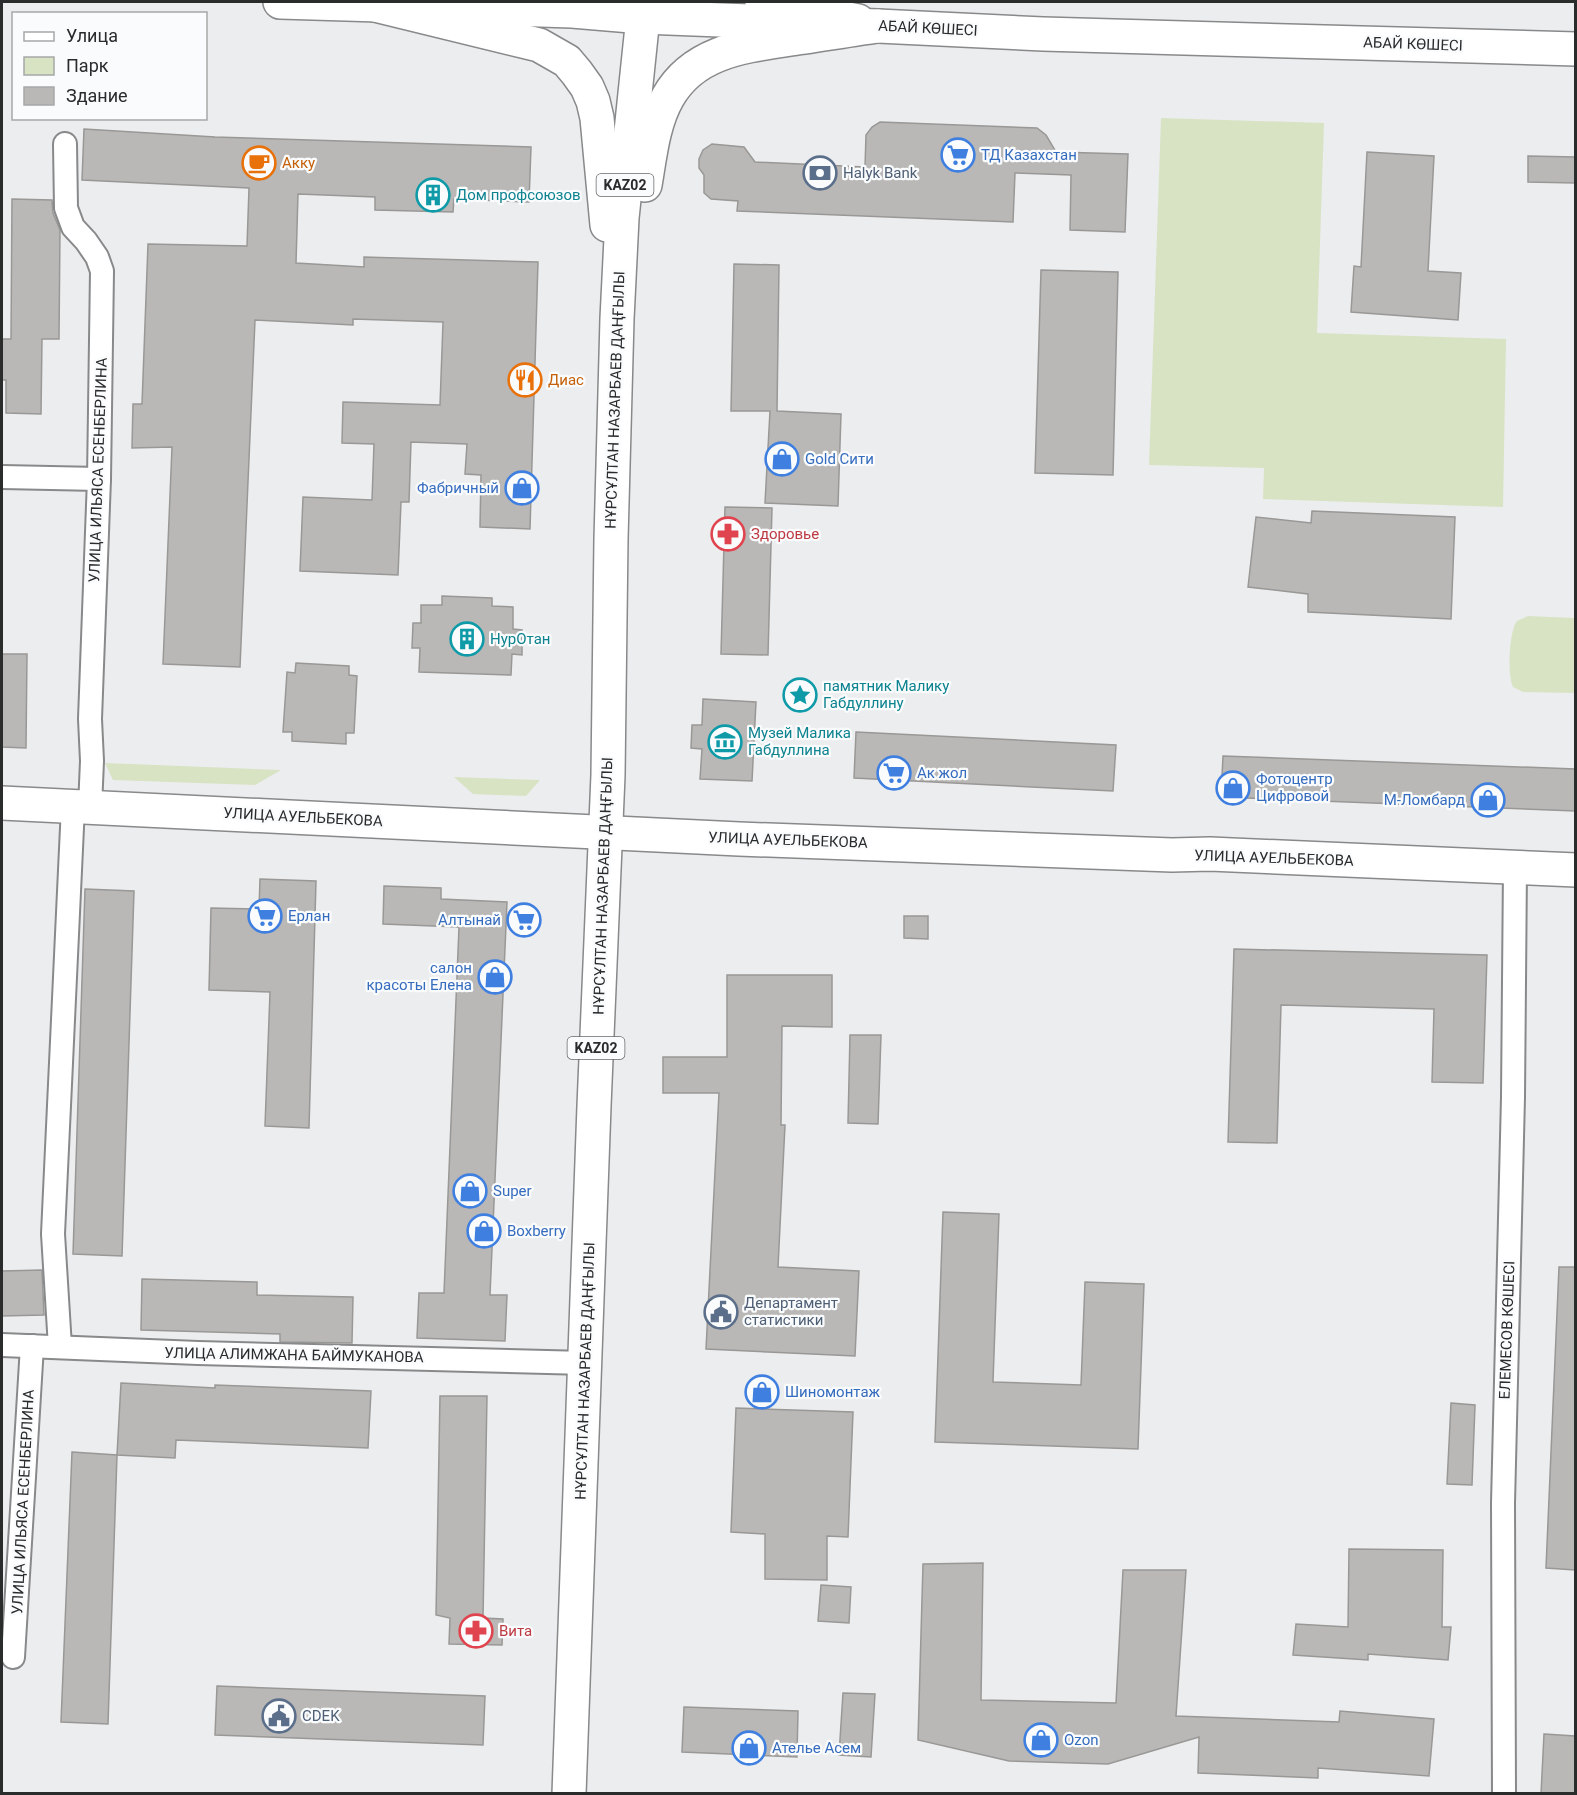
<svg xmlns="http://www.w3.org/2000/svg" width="1577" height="1795" viewBox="0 0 1577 1795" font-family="Roboto,sans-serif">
<rect width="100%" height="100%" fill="#ecedef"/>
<g fill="#d8e3c3">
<polygon points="1161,118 1324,123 1317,333 1506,339 1503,507 1263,499 1264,468 1149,465"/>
<path d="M 1528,616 L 1575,618 L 1575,693 L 1523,692 L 1513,687 C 1507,675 1509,631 1517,621 Z"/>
<polygon points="105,763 281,770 255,785 113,780"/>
<polygon points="454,777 540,780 526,796 473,794"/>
</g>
<g fill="#b9b8b6" stroke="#999896" stroke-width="1.5">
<polygon points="880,122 1037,128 1046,135 1056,152 1128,154 1125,232 1070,230 1071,175 1015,173 1013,222 737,211 738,201 711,199 704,193 704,175 699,168 699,159 703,150 712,144 744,147 755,162 865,167 866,135 872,127"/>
<polygon points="84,129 215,137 531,147 529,202 454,199 453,212 375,210 375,197 298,194 296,263 364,267 364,257 538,262 530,529 480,527 481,475 465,474 467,444 411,442 409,502 401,502 398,575 300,571 303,497 372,500 374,444 342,443 343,402 440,405 443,322 353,319 353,325 255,320 240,667 163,664 172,447 132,448 133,404 142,404 148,244 247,246 249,188 82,180"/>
<polygon points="1367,152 1434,156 1428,271 1461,273 1458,320 1351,312 1354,266 1361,267"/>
<polygon points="1528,156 1575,157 1575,183 1528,182"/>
<polygon points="12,199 52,200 53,213 60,230 59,339 42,339 41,414 6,413 6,380 2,380 2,339 11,339"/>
<polygon points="734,264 779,265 777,411 841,414 838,506 765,503 770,411 731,411"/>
<polygon points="1041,270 1118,272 1113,475 1035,473"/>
<polygon points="725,507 772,508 768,655 721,654"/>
<polygon points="1312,511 1455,517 1451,619 1308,612 1308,594 1248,587 1256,517 1311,523"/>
<polygon points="442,596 492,598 492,606 513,607 513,629 522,630 522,655 512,654 511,675 419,672 420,648 412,648 413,623 421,623 421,605 442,605"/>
<polygon points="2,654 27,654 26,748 2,747"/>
<polygon points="296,663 349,666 349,675 357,676 354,733 346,733 346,744 292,741 292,732 283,732 287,672 295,673"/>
<polygon points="703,699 756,702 752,781 700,779 702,749 691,748 692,725 702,725"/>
<polygon points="856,732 1116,745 1113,791 854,778"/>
<polygon points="1223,756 1575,769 1575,811 1221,797"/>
<polygon points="260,879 316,881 309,1128 265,1126 270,992 209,990 211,908 259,909"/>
<polygon points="384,886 441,888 441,899 507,902 490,1295 507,1295 505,1341 417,1338 419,1293 444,1293 459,927 383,924"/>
<polygon points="85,889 134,891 122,1256 73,1254"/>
<polygon points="904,916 928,916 928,939 904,938"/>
<polygon points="1234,949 1487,955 1483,1083 1432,1082 1434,1009 1281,1005 1277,1143 1228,1142"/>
<polygon points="727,975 832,975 832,1027 782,1026 781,1125 785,1125 778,1267 859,1271 855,1356 706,1349 719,1093 663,1093 663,1057 727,1057"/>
<polygon points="850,1035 881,1035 878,1124 848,1123"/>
<polygon points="943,1212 999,1214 993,1382 1081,1385 1085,1282 1144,1284 1138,1449 935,1442"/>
<polygon points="1559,1267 1575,1267 1575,1570 1546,1568"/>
<polygon points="42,1270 44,1315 2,1316 2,1271"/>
<polygon points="142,1279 257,1282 257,1295 353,1297 352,1343 280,1342 280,1334 141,1330"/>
<polygon points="121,1383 215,1388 215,1385 371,1391 368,1448 176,1440 175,1458 117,1455"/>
<polygon points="440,1396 487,1396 483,1618 503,1619 502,1645 449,1644 450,1618 436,1615"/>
<polygon points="1451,1403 1475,1405 1472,1485 1447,1484"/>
<polygon points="736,1408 853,1412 848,1537 827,1536 827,1580 765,1579 765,1534 731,1532"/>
<polygon points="72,1452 117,1455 108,1724 61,1722"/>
<polygon points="1349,1549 1443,1550 1442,1627 1451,1627 1448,1660 1368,1654 1368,1660 1293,1655 1296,1624 1348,1627"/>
<polygon points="983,1563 981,1700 1116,1703 1123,1570 1186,1570 1176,1716 1339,1722 1340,1711 1434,1719 1429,1776 1318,1768 1318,1778 1198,1773 1199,1737 1108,1764 1009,1761 918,1740 923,1564"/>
<polygon points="821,1585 851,1587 849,1623 818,1621"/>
<polygon points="217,1686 485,1696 483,1745 215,1735"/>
<polygon points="843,1693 875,1694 871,1757 839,1755"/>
<polygon points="684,1707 798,1711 797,1757 682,1752"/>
<polygon points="1544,1734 1575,1736 1575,1794 1541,1794"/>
</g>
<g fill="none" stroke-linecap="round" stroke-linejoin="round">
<defs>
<g id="street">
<polyline points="65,144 66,208 73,227 86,241 97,257 102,271 99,479 90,719 92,761 90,807"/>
<polyline points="2,477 99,479"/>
<polyline points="2,1345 198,1353 586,1363"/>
<polyline points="60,1347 53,1234 73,806"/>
<polyline points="13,1657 32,1346"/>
<polyline points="1504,1794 1503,1503 1513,1097 1515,867"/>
</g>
<g id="secondary">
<polyline points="280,2 572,11 643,17 878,26 1043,34 1576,49"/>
<polyline points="2,803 739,839 1172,855 1210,854 1576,870"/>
</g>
<g id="highway">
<polyline points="762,2 858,21"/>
<polyline points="371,4 539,45 567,61 577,73 587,87 593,101 597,118 607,225"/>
<path d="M 645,185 C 650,156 653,123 668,97 C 694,51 745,46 791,39 C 820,35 849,30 878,26"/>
<polyline points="569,1794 594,1106 608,775 611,539 617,319 622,218 643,17 647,2"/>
</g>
</defs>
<use href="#street" stroke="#88898a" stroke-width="26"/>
<use href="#secondary" stroke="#88898a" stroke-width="36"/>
<use href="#highway" stroke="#88898a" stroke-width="36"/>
<use href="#street" stroke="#fff" stroke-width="22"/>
<use href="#secondary" stroke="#fff" stroke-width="33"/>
<use href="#highway" stroke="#fff" stroke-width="33"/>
</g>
<defs>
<symbol id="supermarket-ring" viewBox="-11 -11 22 22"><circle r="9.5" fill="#f9fbfc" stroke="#3f7fe0" stroke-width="1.5"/><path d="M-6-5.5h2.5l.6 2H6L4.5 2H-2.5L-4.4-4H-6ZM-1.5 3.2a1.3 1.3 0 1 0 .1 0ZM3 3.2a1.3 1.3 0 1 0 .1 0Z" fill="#3f7fe0"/></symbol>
<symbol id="cafe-ring" viewBox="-11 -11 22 22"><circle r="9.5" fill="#f9fbfc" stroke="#e8710a" stroke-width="1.5"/><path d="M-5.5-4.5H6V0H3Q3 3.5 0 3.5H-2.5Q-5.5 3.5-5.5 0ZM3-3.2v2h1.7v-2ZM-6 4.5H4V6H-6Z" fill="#e8710a"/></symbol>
<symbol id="bank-ring" viewBox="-11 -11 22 22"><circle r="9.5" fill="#f9fbfc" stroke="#5c6f8a" stroke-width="1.5"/><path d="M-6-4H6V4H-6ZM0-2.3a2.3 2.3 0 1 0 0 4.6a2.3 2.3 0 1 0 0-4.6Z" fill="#5c6f8a"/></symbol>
<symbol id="building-ring" viewBox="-11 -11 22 22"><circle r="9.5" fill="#f9fbfc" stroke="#0f9aa8" stroke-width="1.5"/><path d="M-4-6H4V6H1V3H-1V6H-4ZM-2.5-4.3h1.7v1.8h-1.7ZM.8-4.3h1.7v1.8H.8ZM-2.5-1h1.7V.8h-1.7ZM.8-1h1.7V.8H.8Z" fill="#0f9aa8"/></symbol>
<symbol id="restaurant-ring" viewBox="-11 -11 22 22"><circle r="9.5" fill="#f9fbfc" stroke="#e8710a" stroke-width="1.5"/><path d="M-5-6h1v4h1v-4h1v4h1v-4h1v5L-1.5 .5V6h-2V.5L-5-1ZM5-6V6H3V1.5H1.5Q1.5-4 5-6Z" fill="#e8710a"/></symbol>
<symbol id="shop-ring" viewBox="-11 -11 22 22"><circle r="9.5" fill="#f9fbfc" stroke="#3f7fe0" stroke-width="1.5"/><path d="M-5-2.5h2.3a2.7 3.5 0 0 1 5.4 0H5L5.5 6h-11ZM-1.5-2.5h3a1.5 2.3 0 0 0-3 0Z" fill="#3f7fe0"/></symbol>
<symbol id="pharmacy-ring" viewBox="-11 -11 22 22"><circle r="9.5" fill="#f9fbfc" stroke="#e0444e" stroke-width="1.5"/><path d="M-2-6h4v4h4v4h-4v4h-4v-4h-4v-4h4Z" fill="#e0444e"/></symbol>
<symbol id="sight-ring" viewBox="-11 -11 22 22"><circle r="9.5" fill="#f9fbfc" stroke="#0f9aa8" stroke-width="1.5"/><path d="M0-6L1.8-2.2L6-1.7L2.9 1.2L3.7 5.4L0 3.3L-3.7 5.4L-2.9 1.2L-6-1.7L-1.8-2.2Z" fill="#0f9aa8"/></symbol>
<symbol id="museum-ring" viewBox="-11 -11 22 22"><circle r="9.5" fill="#f9fbfc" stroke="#0f9aa8" stroke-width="1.5"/><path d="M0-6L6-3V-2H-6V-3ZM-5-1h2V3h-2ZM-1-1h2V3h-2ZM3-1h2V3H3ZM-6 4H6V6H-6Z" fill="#0f9aa8"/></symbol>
<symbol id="civic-ring" viewBox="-11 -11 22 22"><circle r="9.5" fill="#f9fbfc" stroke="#5c6f8a" stroke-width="1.5"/><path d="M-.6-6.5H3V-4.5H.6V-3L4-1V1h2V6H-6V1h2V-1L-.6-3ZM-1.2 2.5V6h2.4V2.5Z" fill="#5c6f8a"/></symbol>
</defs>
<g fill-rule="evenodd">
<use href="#supermarket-ring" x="939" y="136" width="38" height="38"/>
<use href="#cafe-ring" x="240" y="144" width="38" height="38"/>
<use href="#bank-ring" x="801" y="154" width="38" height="38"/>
<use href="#building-ring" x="414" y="176" width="38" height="38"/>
<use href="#restaurant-ring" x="506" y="361" width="38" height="38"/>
<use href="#shop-ring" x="763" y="440" width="38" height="38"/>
<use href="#shop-ring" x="503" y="469" width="38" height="38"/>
<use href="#pharmacy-ring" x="709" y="515" width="38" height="38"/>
<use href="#building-ring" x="448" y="620" width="38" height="38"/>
<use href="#sight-ring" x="781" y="676" width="38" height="38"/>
<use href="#museum-ring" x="706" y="723" width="38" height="38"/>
<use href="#supermarket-ring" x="875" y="754" width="38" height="38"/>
<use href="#shop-ring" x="1214" y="769" width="38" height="38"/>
<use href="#shop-ring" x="1469" y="781" width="38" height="38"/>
<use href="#supermarket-ring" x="246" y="897" width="38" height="38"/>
<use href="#supermarket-ring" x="505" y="901" width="38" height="38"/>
<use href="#shop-ring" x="476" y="958" width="38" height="38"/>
<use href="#shop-ring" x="451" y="1172" width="38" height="38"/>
<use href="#shop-ring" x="465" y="1212" width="38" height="38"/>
<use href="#civic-ring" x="702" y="1293" width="38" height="38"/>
<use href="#shop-ring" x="743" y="1373" width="38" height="38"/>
<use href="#pharmacy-ring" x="457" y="1612" width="38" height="38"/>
<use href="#civic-ring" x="260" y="1697" width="38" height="38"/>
<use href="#shop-ring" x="1022" y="1721" width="38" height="38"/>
<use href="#shop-ring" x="730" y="1729" width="38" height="38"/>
</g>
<g text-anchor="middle" stroke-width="4.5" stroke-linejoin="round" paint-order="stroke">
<g fill="#f9fbfc" stroke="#68696a" stroke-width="1.5">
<rect x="596.5" y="174" width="57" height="22" rx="4.5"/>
<rect x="567.5" y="1037" width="57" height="22" rx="4.5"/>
</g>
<g font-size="14" font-weight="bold" fill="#2a2b2b">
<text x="625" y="190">KАZ02</text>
<text x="596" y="1053">KАZ02</text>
</g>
<g font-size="15" fill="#2a2b2b" stroke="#f9fbfc">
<text transform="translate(928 28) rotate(3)" y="5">АБАЙ КӨШЕСІ</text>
<text transform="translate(1413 44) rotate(2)" y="5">АБАЙ КӨШЕСІ</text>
<text transform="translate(615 400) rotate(-88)" y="5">НҰРСҰЛТАН НАЗАРБАЕВ ДАҢҒЫЛЫ</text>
<text transform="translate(98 470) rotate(-88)" y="5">УЛИЦА ИЛЬЯСА ЕСЕНБЕРЛИНА</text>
<text transform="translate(303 817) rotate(3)" y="5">УЛИЦА АУЕЛЬБЕКОВА</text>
<text transform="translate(788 840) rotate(2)" y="5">УЛИЦА АУЕЛЬБЕКОВА</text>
<text transform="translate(1274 858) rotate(2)" y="5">УЛИЦА АУЕЛЬБЕКОВА</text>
<text transform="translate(603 886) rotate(-88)" y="5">НҰРСҰЛТАН НАЗАРБАЕВ ДАҢҒЫЛЫ</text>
<text transform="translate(1507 1330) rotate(-88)" y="5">ЕЛЕМЕСОВ КӨШЕСІ</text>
<text transform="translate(294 1355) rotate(1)" y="5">УЛИЦА АЛИМЖАНА БАЙМУКАНОВА</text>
<text transform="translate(585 1371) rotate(-88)" y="5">НҰРСҰЛТАН НАЗАРБАЕВ ДАҢҒЫЛЫ</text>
<text transform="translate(23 1502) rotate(-87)" y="5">УЛИЦА ИЛЬЯСА ЕСЕНБЕРЛИНА</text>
</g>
<g font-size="15" fill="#366cbe" stroke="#f9fbfc" text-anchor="start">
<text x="981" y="160">ТД Казахстан</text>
<text x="805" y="464">Gold Сити</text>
<text x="499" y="493" text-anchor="end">Фабричный</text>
<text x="917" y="778">Ак жол</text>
<text x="1256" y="784">Фотоцентр<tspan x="1256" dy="17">Цифровой</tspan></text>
<text x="1465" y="805" text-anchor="end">М-Ломбард</text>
<text x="288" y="921">Ерлан</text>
<text x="501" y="925" text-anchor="end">Алтынай</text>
<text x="472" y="973" text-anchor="end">салон<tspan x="472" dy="17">красоты Елена</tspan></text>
<text x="493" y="1196">Super</text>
<text x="507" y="1236">Boxberry</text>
<text x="785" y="1397">Шиномонтаж</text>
<text x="1064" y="1745">Ozon</text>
<text x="772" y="1753">Ателье Асем</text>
</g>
<g font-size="15" fill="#c56008" stroke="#f9fbfc" text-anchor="start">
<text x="282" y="168">Акку</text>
<text x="548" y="385">Диас</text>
</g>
<g font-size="15" fill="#4e5e75" stroke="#f9fbfc" text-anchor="start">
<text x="843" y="178">Halyk Bank</text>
<text x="744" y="1308">Департамент<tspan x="744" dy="17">статистики</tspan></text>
<text x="302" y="1721">CDEK</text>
</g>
<g font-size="15" fill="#0d838f" stroke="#f9fbfc" text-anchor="start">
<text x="456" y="200">Дом профсоюзов</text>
<text x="490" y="644">НурОтан</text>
<text x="823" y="691">памятник Малику<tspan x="823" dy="17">Габдуллину</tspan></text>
<text x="748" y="738">Музей Малика<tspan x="748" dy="17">Габдуллина</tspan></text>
</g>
<g font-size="15" fill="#be3a42" stroke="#f9fbfc" text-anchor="start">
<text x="751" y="539">Здоровье</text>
<text x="499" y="1636">Вита</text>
</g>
</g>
<rect width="1577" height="1795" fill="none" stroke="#2a2b2b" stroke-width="6"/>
<rect x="12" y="12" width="195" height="108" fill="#f9fbfc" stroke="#a6a8a8" stroke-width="1.5"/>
<rect x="24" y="32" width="30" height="9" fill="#ffffff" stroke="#a6a8a8" stroke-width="1.5"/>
<text x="66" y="42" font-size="18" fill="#2a2b2b">Улица</text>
<rect x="24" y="57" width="30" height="18" fill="#d8e3c3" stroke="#a6a8a8" stroke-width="1.5"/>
<text x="66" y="72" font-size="18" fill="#2a2b2b">Парк</text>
<rect x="24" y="87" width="30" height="18" fill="#b9b8b6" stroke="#a6a8a8" stroke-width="1.5"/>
<text x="66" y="102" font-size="18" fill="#2a2b2b">Здание</text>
</svg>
